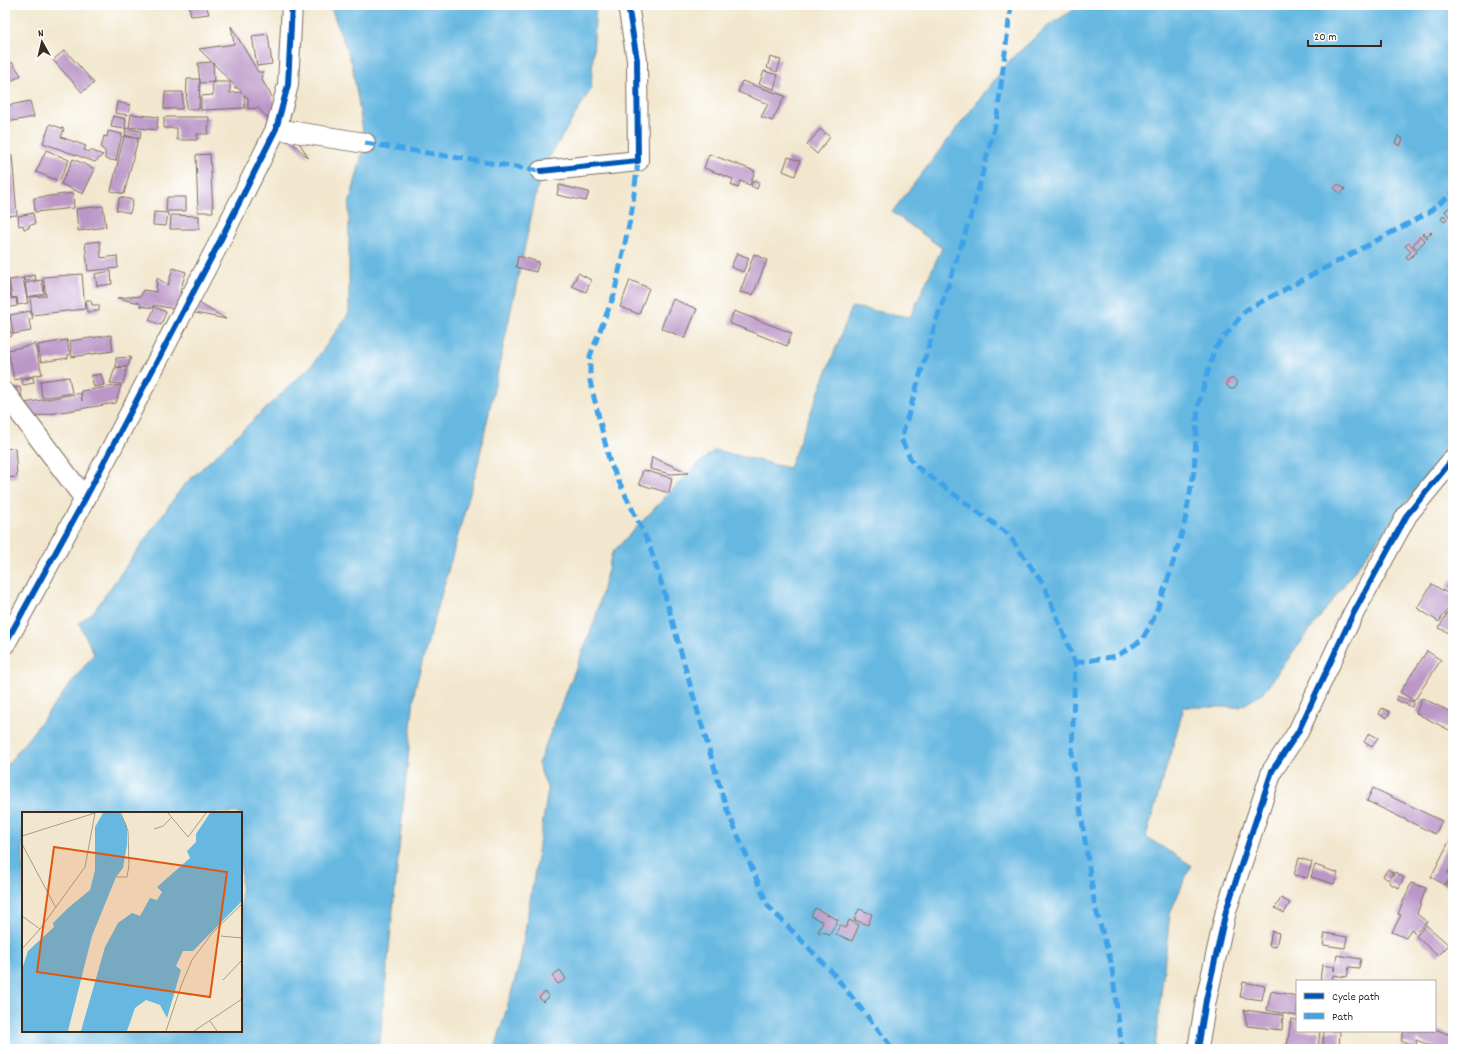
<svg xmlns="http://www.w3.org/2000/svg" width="1458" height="1054" viewBox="0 0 1458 1054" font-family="Dekko,sans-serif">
<rect width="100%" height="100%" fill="#fff"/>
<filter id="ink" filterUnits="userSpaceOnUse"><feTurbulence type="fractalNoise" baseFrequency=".025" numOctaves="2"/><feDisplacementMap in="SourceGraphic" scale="8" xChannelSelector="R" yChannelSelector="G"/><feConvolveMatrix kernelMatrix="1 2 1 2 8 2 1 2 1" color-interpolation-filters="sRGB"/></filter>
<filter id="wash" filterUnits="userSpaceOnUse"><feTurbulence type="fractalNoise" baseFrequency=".012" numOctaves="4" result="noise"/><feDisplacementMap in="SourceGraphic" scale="16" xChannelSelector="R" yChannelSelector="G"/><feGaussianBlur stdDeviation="0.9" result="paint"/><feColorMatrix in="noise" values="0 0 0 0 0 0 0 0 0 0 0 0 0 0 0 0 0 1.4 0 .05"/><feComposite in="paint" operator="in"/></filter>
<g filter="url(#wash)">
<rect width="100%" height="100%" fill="#f2e7ce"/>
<g fill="#66b8e1" stroke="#507180" fill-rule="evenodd">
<path d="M 330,5 L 596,5 L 591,89 L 541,171 L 477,468 L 415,688 L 379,1049 L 5,1049 L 5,768 L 94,654 L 79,623 L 94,611 L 183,486 L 313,364 L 349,313 L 349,205 L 365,143 L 352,64 ZM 23,813 L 241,813 L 241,1031 L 23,1031 Z"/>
<polygon points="1079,5 1453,5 1453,440 1262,694 1240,707 1184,707 1146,837 1191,865 1170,913 1155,1049 495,1049 520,962 548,790 538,764 595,620 612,553 695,466 715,450 789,468 852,307 910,317 942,248 892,212 1010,60 1049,25 1077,8"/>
</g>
<g id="blocks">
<g fill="#bb97c8">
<polygon points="189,5 206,5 209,14 191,16"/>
<polygon points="231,26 258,72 263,72 262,80 309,159 258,108 248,109 248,98 244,95 245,108 201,110 201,96 213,95 212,82 230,82 230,93 242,92 238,88 235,88 235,86 213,63 214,82 200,83 198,63 212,62 199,49 234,44"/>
<polygon points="268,34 272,64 257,66 252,36"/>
<polygon points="65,50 94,83 82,92 53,60"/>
<polygon points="770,57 781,60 777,72 767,68"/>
<polygon points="12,62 21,75 5,85 5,67"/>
<polygon points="764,71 778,75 774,89 759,84"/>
<polygon points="187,79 200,79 199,109 186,109"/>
<polygon points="742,81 785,96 772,121 761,117 768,104 738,92"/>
<polygon points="165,92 183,92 182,109 164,109"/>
<polygon points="30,101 34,117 7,122 5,106"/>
<polygon points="117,102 130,105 128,115 115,113"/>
<polygon points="131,114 158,117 157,130 129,127"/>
<polygon points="113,116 126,119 125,129 111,127"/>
<polygon points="164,117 209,117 208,134 197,134 197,140 177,140 177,128 164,128"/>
<polygon points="50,124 64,129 61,137 86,146 84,150 89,152 90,150 103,155 95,162 43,143"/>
<polygon points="126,128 141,131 140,139 125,135"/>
<polygon points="7,129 9,146 5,146 5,130"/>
<polygon points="820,129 830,137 817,154 807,145"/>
<polygon points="108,131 122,134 116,161 105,159 105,151 101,148 104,136 107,137"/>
<polygon points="124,136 138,139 124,194 111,191"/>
<polygon points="1398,136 1403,139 1400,146 1395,143"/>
<polygon points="46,150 69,160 59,181 36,172"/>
<polygon points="210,154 213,212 198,212 196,155"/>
<polygon points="709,154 755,171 750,185 740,181 738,188 731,185 733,179 704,168"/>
<polygon points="12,155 17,215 5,216 5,156"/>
<polygon points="788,157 800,161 795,176 783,171"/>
<polygon points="73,159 95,169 83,194 61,184"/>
<polygon points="753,181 759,183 757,189 751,186"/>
<polygon points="1338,184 1345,189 1341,194 1334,188"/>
<polygon points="559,185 589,192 586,201 557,195"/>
<polygon points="73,193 74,208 35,212 34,198"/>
<polygon points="120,197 133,200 130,213 116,210"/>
<polygon points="167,197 186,197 186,211 166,211"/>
<polygon points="1453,204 1453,216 1450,218 1445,211"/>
<polygon points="103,206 106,227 78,231 76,209"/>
<polygon points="154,212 168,213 166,226 153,225"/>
<polygon points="33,213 35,224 29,225 29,228 24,229 23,225 19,226 18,216"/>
<polygon points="171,215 199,216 199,229 170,229"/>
<polygon points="1444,215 1447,219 1444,222 1441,219"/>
<polygon points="1431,232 1432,233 1427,238 1422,234 1424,233 1427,236"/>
<polygon points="1420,236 1425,241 1417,249 1413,245"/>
<polygon points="100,241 101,258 117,256 118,268 88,271 85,243"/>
<polygon points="1409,243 1417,252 1408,259 1406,256 1411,252 1405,246"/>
<polygon points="737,253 749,258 743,272 731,267"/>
<polygon points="754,254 767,260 753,295 740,292"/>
<polygon points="518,256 539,262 536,272 516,267"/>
<polygon points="173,268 186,272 180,292 226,319 154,305 153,308 140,306 140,303 117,298 141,296 143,290 156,292 157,278 168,285"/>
<polygon points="111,271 112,284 97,286 95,274"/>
<polygon points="578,273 591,280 586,292 572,286"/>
<polygon points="82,274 85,309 32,315 30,297 46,296 43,277"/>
<polygon points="35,275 36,280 24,281 24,277"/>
<polygon points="23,278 28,303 18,305 17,297 12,298 9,280"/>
<polygon points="42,280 44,294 27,297 25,283"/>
<polygon points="630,280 649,288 639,314 620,307"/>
<polygon points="5,281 8,281 11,299 16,298 17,306 5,308"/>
<polygon points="673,299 697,309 685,338 661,328"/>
<polygon points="86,300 91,300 92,305 99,305 99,311 87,312"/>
<polygon points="155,307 166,312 161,325 149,320"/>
<polygon points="30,311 33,318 29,320 31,331 13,334 10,315"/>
<polygon points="734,311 792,333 787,346 729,323"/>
<polygon points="5,317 12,336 5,339"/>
<polygon points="111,335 113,351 72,357 70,341"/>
<polygon points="67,340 70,355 68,355 68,358 41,362 38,345"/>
<polygon points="35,344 42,374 14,380 8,350"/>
<polygon points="131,357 128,366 116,367 116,358"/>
<polygon points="127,367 123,384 110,383 115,368"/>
<polygon points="101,374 104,385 94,387 91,376"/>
<polygon points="33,377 34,383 23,385 22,380"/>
<polygon points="69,377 72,393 42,398 40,381"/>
<circle cx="1232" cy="384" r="5"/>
<polygon points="121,385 116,403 19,419 22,402 25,403 81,393 82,401 81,391"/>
<polygon points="20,387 22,398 8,389"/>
<polygon points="15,448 17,477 5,478 5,449"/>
<polygon points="652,457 689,473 671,474 650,469"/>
<polygon points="643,470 672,478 669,493 639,484"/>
<polygon points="1453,578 1453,593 1446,587"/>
<polygon points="1432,584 1453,597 1453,601 1439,622 1417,608"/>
<polygon points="1450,608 1453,609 1453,630 1451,629 1449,633 1439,628"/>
<polygon points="1427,651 1441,660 1414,701 1400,692"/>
<polygon points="1397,696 1414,702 1412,707 1396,700"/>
<polygon points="1422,698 1453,713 1453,732 1416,713"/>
<polygon points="1382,708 1390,712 1387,718 1379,714"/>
<polygon points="1369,733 1378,738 1372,747 1364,742"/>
<polygon points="1373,788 1442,821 1435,834 1367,801"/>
<polygon points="1453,834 1453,864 1447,873 1451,876 1445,885 1431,877"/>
<polygon points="1299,858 1312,862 1307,878 1294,875"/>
<polygon points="1315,865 1338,873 1334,884 1311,877"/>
<polygon points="1388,869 1393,873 1388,880 1383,876"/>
<polygon points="1395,872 1404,877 1399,888 1389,883"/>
<polygon points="1453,876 1453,890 1446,886"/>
<polygon points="1411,883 1426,888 1417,914 1427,922 1415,933 1411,929 1406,938 1392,932 1401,915 1398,914"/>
<polygon points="1281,898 1290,903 1284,913 1275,908"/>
<polygon points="815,908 838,920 829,936 827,933 818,932 823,922 811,916"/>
<polygon points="859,909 872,914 868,925 854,920"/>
<polygon points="849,920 859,925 852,941 836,934 840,925 846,928"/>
<polygon points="1426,925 1449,945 1438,956 1416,936"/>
<polygon points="1272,931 1279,933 1276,947 1269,946"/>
<polygon points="1325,933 1347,937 1345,948 1323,945"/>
<polygon points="1337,955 1361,959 1359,968 1349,967 1347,977 1333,975 1332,981 1320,981 1322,965 1334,967 1334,971"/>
<polygon points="560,970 566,979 558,984 552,976"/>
<polygon points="1243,982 1265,986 1262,1000 1240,997"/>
<polygon points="1271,991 1297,996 1297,1016 1267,1010"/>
<polygon points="545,992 549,997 543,1002 539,997"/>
<polygon points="1244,1010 1283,1015 1282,1030 1247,1026"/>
<polygon points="1291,1019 1297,1020 1297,1031 1320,1031 1318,1049 1287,1047"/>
<polygon points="1435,1029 1453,1036 1453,1049 1440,1049 1416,1040 1417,1047 1401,1041 1404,1031 1435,1031"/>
<polygon points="1324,1031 1340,1031 1339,1049 1323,1049"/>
<polygon points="1400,1046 1417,1047 1416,1049 1400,1049"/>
</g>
</g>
</g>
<g filter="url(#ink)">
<use href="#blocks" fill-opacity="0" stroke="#7b6c5c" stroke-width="1"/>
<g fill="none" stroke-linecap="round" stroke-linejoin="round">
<defs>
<g id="minor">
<polyline points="276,129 365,143"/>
<polyline points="541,171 638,161 637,60 628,5"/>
<polyline points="5,393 85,499"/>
<polyline points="5,644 85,499 218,245 276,129 288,85 292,5"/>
<polyline points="1198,1049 1206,1000 1226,911 1272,771 1298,732 1352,616 1407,515 1453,459"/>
</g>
</defs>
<use href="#minor" stroke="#7b6c5c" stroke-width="22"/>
<use href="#minor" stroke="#fff" stroke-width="20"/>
<g stroke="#3fa3ea" stroke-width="5" stroke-dasharray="10 5" stroke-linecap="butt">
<polyline points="1011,5 997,117 974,206 935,325 901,439 913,464 1008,534 1045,587 1075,663 1072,754 1095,907 1111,962 1122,1049"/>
<polyline points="365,143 541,171"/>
<polyline points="638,161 632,210 614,295 590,356 590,381 610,463 649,544 665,595 694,699 727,810 768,906 832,972 893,1049"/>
<polyline points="1075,663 1117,656 1142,640 1154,618 1169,576 1184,526 1194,471 1198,406 1215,348 1246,310 1428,213 1453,193"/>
</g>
<defs>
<g id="cycleway">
<polyline points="541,171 638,161 637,60 628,5"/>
<polyline points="5,644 85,499 218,245 276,129 288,85 292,5"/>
<polyline points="1198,1049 1206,1000 1226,911 1272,771 1298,732 1352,616 1407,515 1453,459"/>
</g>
</defs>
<use href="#cycleway" stroke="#fff" stroke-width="8"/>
<use href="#cycleway" stroke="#0057b8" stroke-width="6"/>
</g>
</g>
<g transform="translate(22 812)">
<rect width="220" height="220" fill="#f2e7ce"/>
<path d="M 81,1 L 98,1 L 105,14 L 105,33 L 101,56 L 94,65 L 70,124 L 46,219 L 0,219 L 0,157 L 6,139 L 32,115 L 31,111 L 46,96 L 68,78 L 73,58 L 73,15 ZM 188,1 L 220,1 L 220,89 L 171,139 L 161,139 L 154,154 L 159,158 L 145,206 L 138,193 L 124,188 L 113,196 L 105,219 L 59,219 L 83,135 L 96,111 L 110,101 L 118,104 L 128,86 L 135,88 L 140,80 L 135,75 L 168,46 L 165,39 L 174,30 L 174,22 Z" fill="#66b8e1"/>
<path fill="none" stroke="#a99b88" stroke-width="1" d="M 146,1 L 166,25 L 184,1M 132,17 L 141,14 L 149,6M 0,24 L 73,1M 0,32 L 34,96M 94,65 L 105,65 L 107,53 L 106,19 L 99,1M 0,104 L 18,117M 199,124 L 220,126M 0,137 L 18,117 L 63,55 L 73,1M 201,168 L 220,148M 188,209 L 195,219M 144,219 L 159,174 L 170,148 L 191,120 L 220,92M 172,219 L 220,187"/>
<path fill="#df570d" fill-opacity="0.15" stroke="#df570d" stroke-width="2" d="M 32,35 L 205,60 L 188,185 L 15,160 Z"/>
<rect width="220" height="220" fill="none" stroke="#3b2a1e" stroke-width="2"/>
</g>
<rect width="1458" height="1054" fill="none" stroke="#fff" stroke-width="20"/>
<rect x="1296" y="980" width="140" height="52" fill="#ffffff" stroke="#b1aaa5"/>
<rect x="1304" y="993" width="20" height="6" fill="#0057b8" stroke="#b1aaa5"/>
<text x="1332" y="1000" font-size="12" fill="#3b2a1e">Cycle path</text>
<rect x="1304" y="1013" width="20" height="6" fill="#3fa3ea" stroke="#b1aaa5"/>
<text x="1332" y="1020" font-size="12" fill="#3b2a1e">Path</text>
<g transform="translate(42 42) rotate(352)" stroke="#ffffff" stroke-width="3" paint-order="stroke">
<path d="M0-3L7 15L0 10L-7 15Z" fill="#3b2a1e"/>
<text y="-6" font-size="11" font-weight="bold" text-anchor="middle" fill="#3b2a1e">N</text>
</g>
<path d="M1308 40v6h73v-6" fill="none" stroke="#3b2a1e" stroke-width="2"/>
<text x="1314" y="40" font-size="12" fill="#3b2a1e" stroke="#ffffff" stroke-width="3" paint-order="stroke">20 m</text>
</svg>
